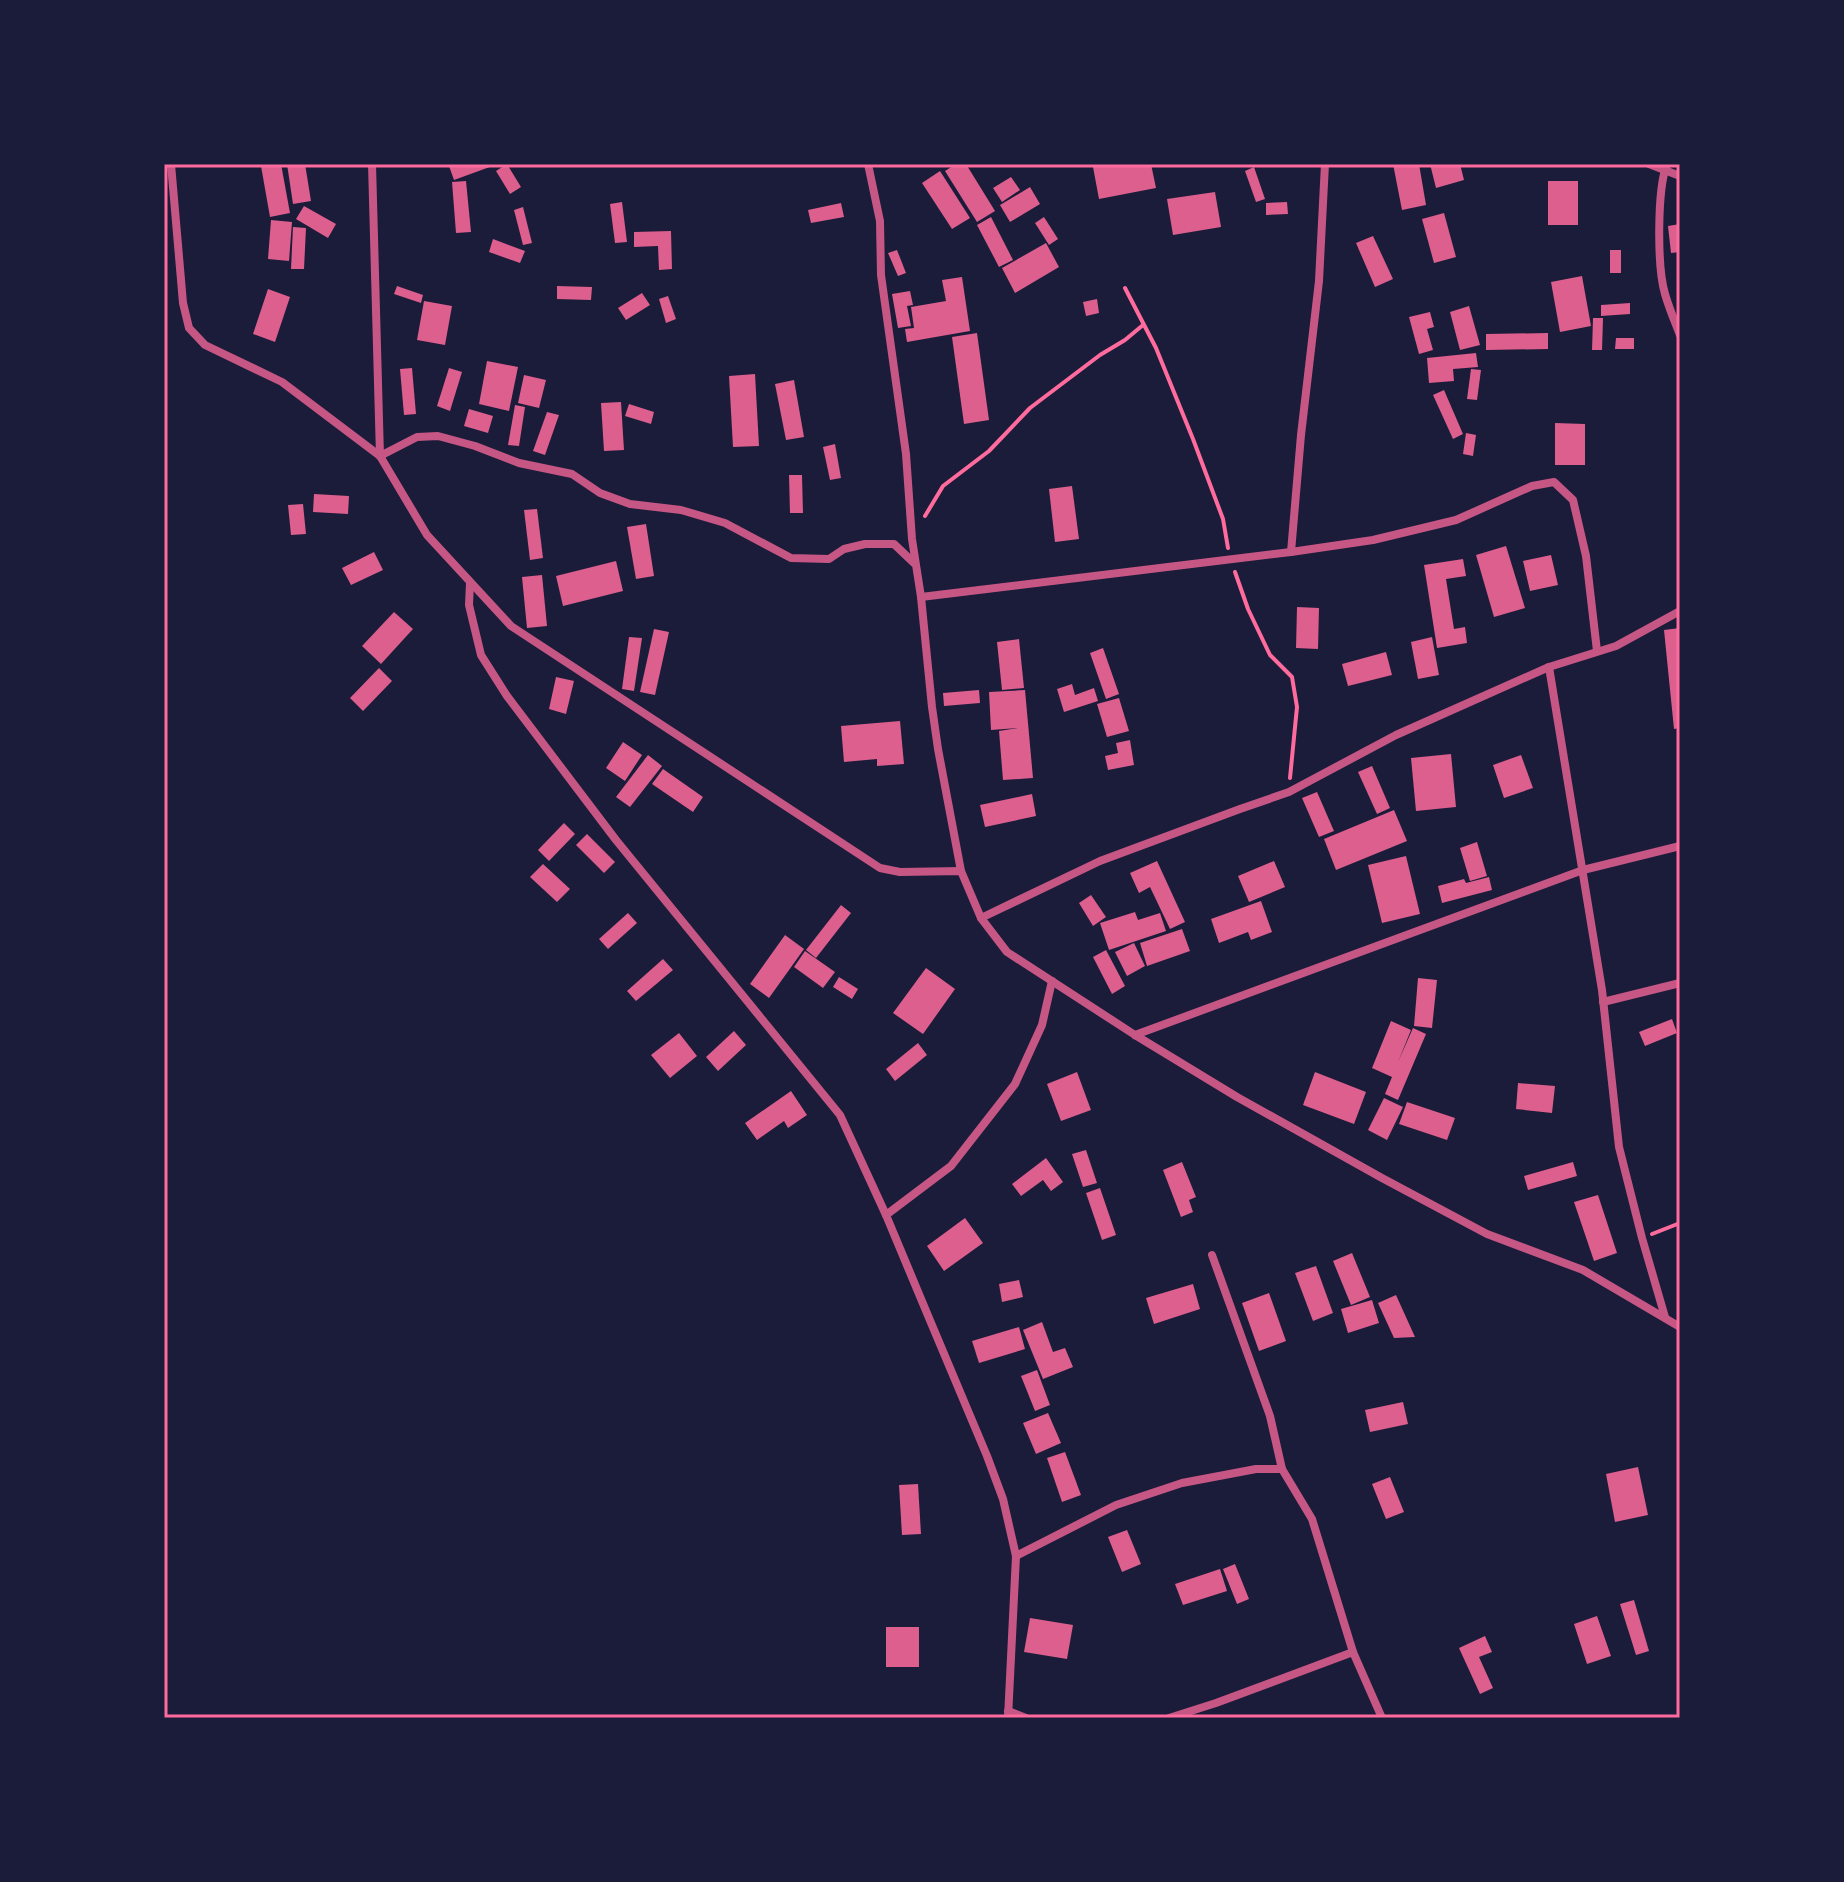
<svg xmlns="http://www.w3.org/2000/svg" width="1844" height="1882" viewBox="0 0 1844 1882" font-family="'IBM Plex Serif',serif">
<rect width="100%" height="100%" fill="#1b1b3a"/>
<g fill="#dd5f8e">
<polygon points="271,164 281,164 290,213 270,217 261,166"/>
<polygon points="287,164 305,164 311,201 293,204"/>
<polygon points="454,164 498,164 454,180 449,166"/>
<polygon points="507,164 521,187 510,194 496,171"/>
<polygon points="956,164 966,164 995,211 977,222 945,171"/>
<polygon points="1111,164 1151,164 1156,188 1099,199 1093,167"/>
<polygon points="1393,164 1419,164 1426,205 1402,210"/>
<polygon points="1430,164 1460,164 1464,180 1436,188"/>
<polygon points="1254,167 1265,199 1256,202 1245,171"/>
<polygon points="940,171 970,218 952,229 922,183"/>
<polygon points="1011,177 1020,190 1002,202 993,188"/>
<polygon points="466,181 471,232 456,233 452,182"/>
<rect x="1548" y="181" width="30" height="44"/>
<polygon points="1030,187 1040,204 1010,222 1000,205"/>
<polygon points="1215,192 1221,227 1173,235 1167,199"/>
<polygon points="622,202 627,242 615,243 610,204"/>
<polygon points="1287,202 1288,214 1266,215 1266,203"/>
<polygon points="841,203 844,217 811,223 808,210"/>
<polygon points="304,206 336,224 328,238 296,219"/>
<polygon points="523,207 532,243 523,245 514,210"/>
<polygon points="1444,213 1456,257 1434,263 1422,219"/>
<polygon points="991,217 1013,260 999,267 977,225"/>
<polygon points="1044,217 1058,239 1049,245 1035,223"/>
<polygon points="271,220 292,222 289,261 268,259"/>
<polygon points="1680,224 1680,252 1671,253 1668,226"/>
<polygon points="293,227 306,228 304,269 291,269"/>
<polygon points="671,231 672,269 659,270 658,246 634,247 634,232"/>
<polygon points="1373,236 1393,279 1375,287 1356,243"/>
<polygon points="493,239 525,251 520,263 489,252"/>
<polygon points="1046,243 1059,267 1015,293 1002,268"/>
<polygon points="897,250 906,273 898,276 888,253"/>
<rect x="1610" y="250" width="11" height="23"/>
<polygon points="1582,276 1591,326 1560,332 1551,282"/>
<polygon points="962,277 970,331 907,342 905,329 914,328 911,307 946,301 942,280"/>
<polygon points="397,286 423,295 421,303 394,294"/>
<polygon points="557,286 592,287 591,300 557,299"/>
<polygon points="268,289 290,297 275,342 253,334"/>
<polygon points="910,291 913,305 907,306 911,326 898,328 892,294"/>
<polygon points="642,293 650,305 626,320 618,308"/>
<polygon points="668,296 676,319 666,323 659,299"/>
<polygon points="1097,299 1099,313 1086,316 1083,302"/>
<polygon points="424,301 452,306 445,345 417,340"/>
<polygon points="1630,303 1630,314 1601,316 1601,305"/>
<polygon points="1469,306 1480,345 1460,350 1450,312"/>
<polygon points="1430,312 1434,327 1427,329 1433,350 1419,354 1409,317"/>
<polygon points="1593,318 1603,318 1602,350 1592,350"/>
<polygon points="977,333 989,420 964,424 952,337"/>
<polygon points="1548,333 1548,349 1486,350 1486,334"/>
<polygon points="1616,338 1634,338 1634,349 1615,349"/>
<polygon points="1476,353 1478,367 1453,369 1454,381 1429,383 1427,358"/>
<polygon points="487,361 518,367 509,411 479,404"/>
<polygon points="412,368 416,414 404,415 400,369"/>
<polygon points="449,368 462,372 450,411 437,406"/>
<polygon points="1471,369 1481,370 1477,400 1467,399"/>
<polygon points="755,374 759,446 733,447 729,376"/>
<polygon points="524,375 546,380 539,408 518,403"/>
<polygon points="794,380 804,437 786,440 775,384"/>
<polygon points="1444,390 1463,434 1453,439 1433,395"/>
<polygon points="621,402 624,450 604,451 601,403"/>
<polygon points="629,404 654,412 651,424 625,416"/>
<polygon points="515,405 525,407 519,446 508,445"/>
<polygon points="469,409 493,416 488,433 464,426"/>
<polygon points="547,412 559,415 545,455 533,451"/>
<polygon points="1555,423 1585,424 1585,465 1555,465"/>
<polygon points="1466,433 1476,435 1473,456 1463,454"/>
<polygon points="835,444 841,478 830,480 823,447"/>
<polygon points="789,475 802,475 803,513 790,513"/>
<polygon points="1072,486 1079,539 1055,542 1049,489"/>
<polygon points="314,494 349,496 348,514 313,512"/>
<polygon points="303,504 306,534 291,535 288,505"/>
<polygon points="537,509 543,558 530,560 524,510"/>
<polygon points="646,524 654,576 636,579 627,527"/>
<polygon points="1506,546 1525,608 1494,617 1476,555"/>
<polygon points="374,552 383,570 351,585 342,568"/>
<polygon points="1551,555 1558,585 1530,591 1523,561"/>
<polygon points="1463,559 1466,576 1446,579 1454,629 1465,627 1467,643 1437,648 1424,565"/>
<polygon points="616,561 623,591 563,606 556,576"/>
<polygon points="542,575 547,626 527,628 522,577"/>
<polygon points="1297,607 1319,608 1318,649 1296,648"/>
<polygon points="394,612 413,629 381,664 362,646"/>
<polygon points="1680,628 1680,728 1674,729 1664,630"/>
<polygon points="654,629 669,632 655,695 640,692"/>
<polygon points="629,637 642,638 634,691 622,689"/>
<polygon points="1432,637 1439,675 1418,679 1411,642"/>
<polygon points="1019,639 1024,688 1002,690 997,642"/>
<polygon points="1103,648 1119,694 1106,699 1090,653"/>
<polygon points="1386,652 1392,675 1348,686 1342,664"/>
<polygon points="379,668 392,681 363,711 350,698"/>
<polygon points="556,677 574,681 566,714 549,709"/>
<polygon points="1072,684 1075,695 1094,688 1098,701 1064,712 1057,689"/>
<polygon points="979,690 980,703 944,706 943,693"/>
<polygon points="1025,690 1033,778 1003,780 999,731 1018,728 991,730 989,692"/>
<polygon points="1119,698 1129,731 1107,737 1097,704"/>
<polygon points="900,721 904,764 877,766 877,759 844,762 841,726"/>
<polygon points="1130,740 1134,765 1108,770 1105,756 1118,753 1116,743"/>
<polygon points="623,742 642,755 625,781 606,768"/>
<polygon points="1451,754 1456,807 1416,811 1411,758"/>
<polygon points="648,755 662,766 630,807 616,797"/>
<polygon points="1521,755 1533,788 1504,798 1493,765"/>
<polygon points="1372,766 1390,808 1377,814 1358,772"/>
<polygon points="663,769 703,797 693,812 652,784"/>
<polygon points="1317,792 1334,831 1319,837 1302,798"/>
<polygon points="1032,794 1036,816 985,827 980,805"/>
<polygon points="1394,810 1407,841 1336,870 1324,839"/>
<polygon points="564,823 575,834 549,861 538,850"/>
<polygon points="587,834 615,862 604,873 576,845"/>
<polygon points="1477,842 1487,876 1470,881 1460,848"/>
<polygon points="1406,856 1420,914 1382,923 1368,865"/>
<polygon points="1157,861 1185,922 1170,929 1150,887 1139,893 1130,873"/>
<polygon points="1274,861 1285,887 1249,902 1238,876"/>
<polygon points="543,864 570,889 557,902 530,877"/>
<polygon points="1489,877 1492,890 1442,903 1438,886 1464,879 1466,883"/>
<polygon points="1091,895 1106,917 1093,926 1079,903"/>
<polygon points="1261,901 1272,932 1251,940 1248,932 1219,943 1211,919"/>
<polygon points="841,905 851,913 816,958 806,950"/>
<polygon points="1135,912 1138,920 1160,913 1166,931 1109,950 1100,923"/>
<polygon points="628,913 637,923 608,949 599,939"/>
<polygon points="1182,929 1190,951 1147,966 1140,943"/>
<polygon points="785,935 804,949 769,998 750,984"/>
<polygon points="1134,943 1145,966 1127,976 1115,952"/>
<polygon points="1106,950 1125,986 1112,994 1093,957"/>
<polygon points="805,951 835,972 823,988 794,967"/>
<polygon points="663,959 673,970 636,1001 627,991"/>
<polygon points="926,968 955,989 923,1034 893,1013"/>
<polygon points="839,977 858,989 852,999 833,987"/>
<polygon points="1418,978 1437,980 1432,1028 1414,1026"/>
<polygon points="1672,1019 1677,1033 1645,1046 1639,1032"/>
<polygon points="1391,1021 1411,1030 1398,1062 1413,1028 1426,1034 1398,1100 1385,1094 1392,1077 1372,1068"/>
<polygon points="734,1031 746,1045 718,1071 706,1057"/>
<polygon points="679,1033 697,1056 670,1078 651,1055"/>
<polygon points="918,1043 927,1055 895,1081 886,1069"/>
<polygon points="1077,1072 1091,1110 1061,1121 1047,1084"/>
<polygon points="1315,1072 1366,1092 1354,1124 1303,1105"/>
<polygon points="1518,1083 1555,1086 1552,1113 1516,1109"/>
<polygon points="791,1091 807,1115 788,1128 784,1121 757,1140 745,1123"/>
<polygon points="1384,1098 1403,1107 1387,1140 1368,1130"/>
<polygon points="1407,1102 1455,1118 1447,1140 1399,1124"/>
<polygon points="1086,1150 1097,1183 1083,1187 1072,1154"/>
<polygon points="1046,1158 1063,1182 1051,1191 1043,1180 1021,1196 1012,1184"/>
<polygon points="1182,1162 1196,1197 1189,1200 1193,1212 1181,1217 1163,1170"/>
<polygon points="1573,1162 1577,1176 1528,1190 1524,1176"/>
<polygon points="1100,1188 1116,1235 1102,1240 1086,1193"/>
<polygon points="1598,1195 1617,1253 1594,1261 1574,1202"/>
<polygon points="965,1218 983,1243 944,1271 927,1246"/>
<polygon points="1352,1253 1370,1297 1351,1305 1333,1261"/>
<polygon points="1316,1266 1333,1313 1313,1321 1295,1273"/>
<polygon points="1019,1280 1023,1297 1002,1302 999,1284"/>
<polygon points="1193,1284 1200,1309 1154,1324 1146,1298"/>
<polygon points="1269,1293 1286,1341 1259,1351 1242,1303"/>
<polygon points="1396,1295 1415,1337 1394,1338 1378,1303"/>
<polygon points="1372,1300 1379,1323 1348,1333 1341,1309"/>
<polygon points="1042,1322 1053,1352 1065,1348 1073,1367 1043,1379 1023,1330"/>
<polygon points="1019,1327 1025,1349 979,1363 972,1341"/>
<polygon points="1037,1370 1050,1405 1035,1411 1021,1376"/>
<polygon points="1403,1402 1408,1424 1370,1432 1365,1410"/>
<polygon points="1048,1413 1061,1443 1036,1454 1023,1423"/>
<polygon points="1065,1452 1081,1495 1062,1502 1047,1458"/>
<polygon points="1638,1467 1648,1515 1615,1522 1606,1474"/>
<polygon points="1390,1477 1404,1512 1386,1519 1372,1484"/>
<polygon points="918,1484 921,1534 902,1535 899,1485"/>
<polygon points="1127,1530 1141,1564 1122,1572 1108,1537"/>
<polygon points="1235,1564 1249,1599 1237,1604 1223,1569"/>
<polygon points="1220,1569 1227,1591 1183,1605 1175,1584"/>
<polygon points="1634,1600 1649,1651 1636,1655 1620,1604"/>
<polygon points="1597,1616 1611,1656 1587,1664 1574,1624"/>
<polygon points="1030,1618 1073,1625 1067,1659 1024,1652"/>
<rect x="886" y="1627" width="33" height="40"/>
<polygon points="1485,1636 1492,1652 1479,1657 1493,1688 1480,1694 1459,1648"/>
</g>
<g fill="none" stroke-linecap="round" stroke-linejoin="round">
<g stroke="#ff6b9d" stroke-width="4">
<polyline points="1125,288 1156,348 1193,439 1223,519 1228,548"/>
<polyline points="925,516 943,486 989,451 1030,408 1100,355 1125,340 1143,325"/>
<polyline points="1235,572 1248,609 1270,655 1292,677 1297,707 1290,778"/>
<polyline points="1652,1234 1680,1223"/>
</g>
<g stroke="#c65784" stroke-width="8">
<polyline points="171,164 183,303 189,328 205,345 282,382 380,456 427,535 511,626 880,868 900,872 961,871 981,918 1007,952 1135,1035 1237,1097 1382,1178 1487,1234 1583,1270 1680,1327"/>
<polyline points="372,164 380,456 417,437 438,436 475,446 519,463 572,474 600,493 630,504 681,510 725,523 791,558 829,559 844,549 865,544 894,544 914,563"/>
<polyline points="868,164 880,221 881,275 906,454 912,539 921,597 932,707 938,749 961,871"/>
<polyline points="1649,164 1680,176"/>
<path d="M 1667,164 C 1657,189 1657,267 1665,294 C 1669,308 1675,322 1680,335"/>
<polyline points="1291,552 1301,435 1319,281 1325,164"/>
<polyline points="470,583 469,605 481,655 507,696 616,840 840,1115 886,1215 929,1318 987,1456 1003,1499 1016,1556 1008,1718"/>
<polyline points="921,597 1291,552 1373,540 1456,520 1532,486 1554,482 1573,500 1586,556 1597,651"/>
<polyline points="1549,667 1602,990 1619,1147 1642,1238 1665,1317"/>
<polyline points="981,918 1100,861 1240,809 1289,792 1396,735 1549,667 1616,646 1680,611"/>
<polyline points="1603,1002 1680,983"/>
<polyline points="1135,1035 1583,870 1680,846"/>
<polyline points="886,1215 951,1166 1015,1084 1042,1025 1052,981"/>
<polyline points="1212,1255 1270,1416 1282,1469"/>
<polyline points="1016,1556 1116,1505 1182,1483 1256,1469 1282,1469 1312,1519 1353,1652 1382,1718"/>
<polyline points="1008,1711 1026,1718"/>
<polyline points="1169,1718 1216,1703 1353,1652"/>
</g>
</g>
<rect width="1844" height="1882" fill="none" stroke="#1b1b3a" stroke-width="332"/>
<rect x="166" y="166" width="1512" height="1550" fill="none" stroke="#ff6b9d" stroke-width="3"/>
</svg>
